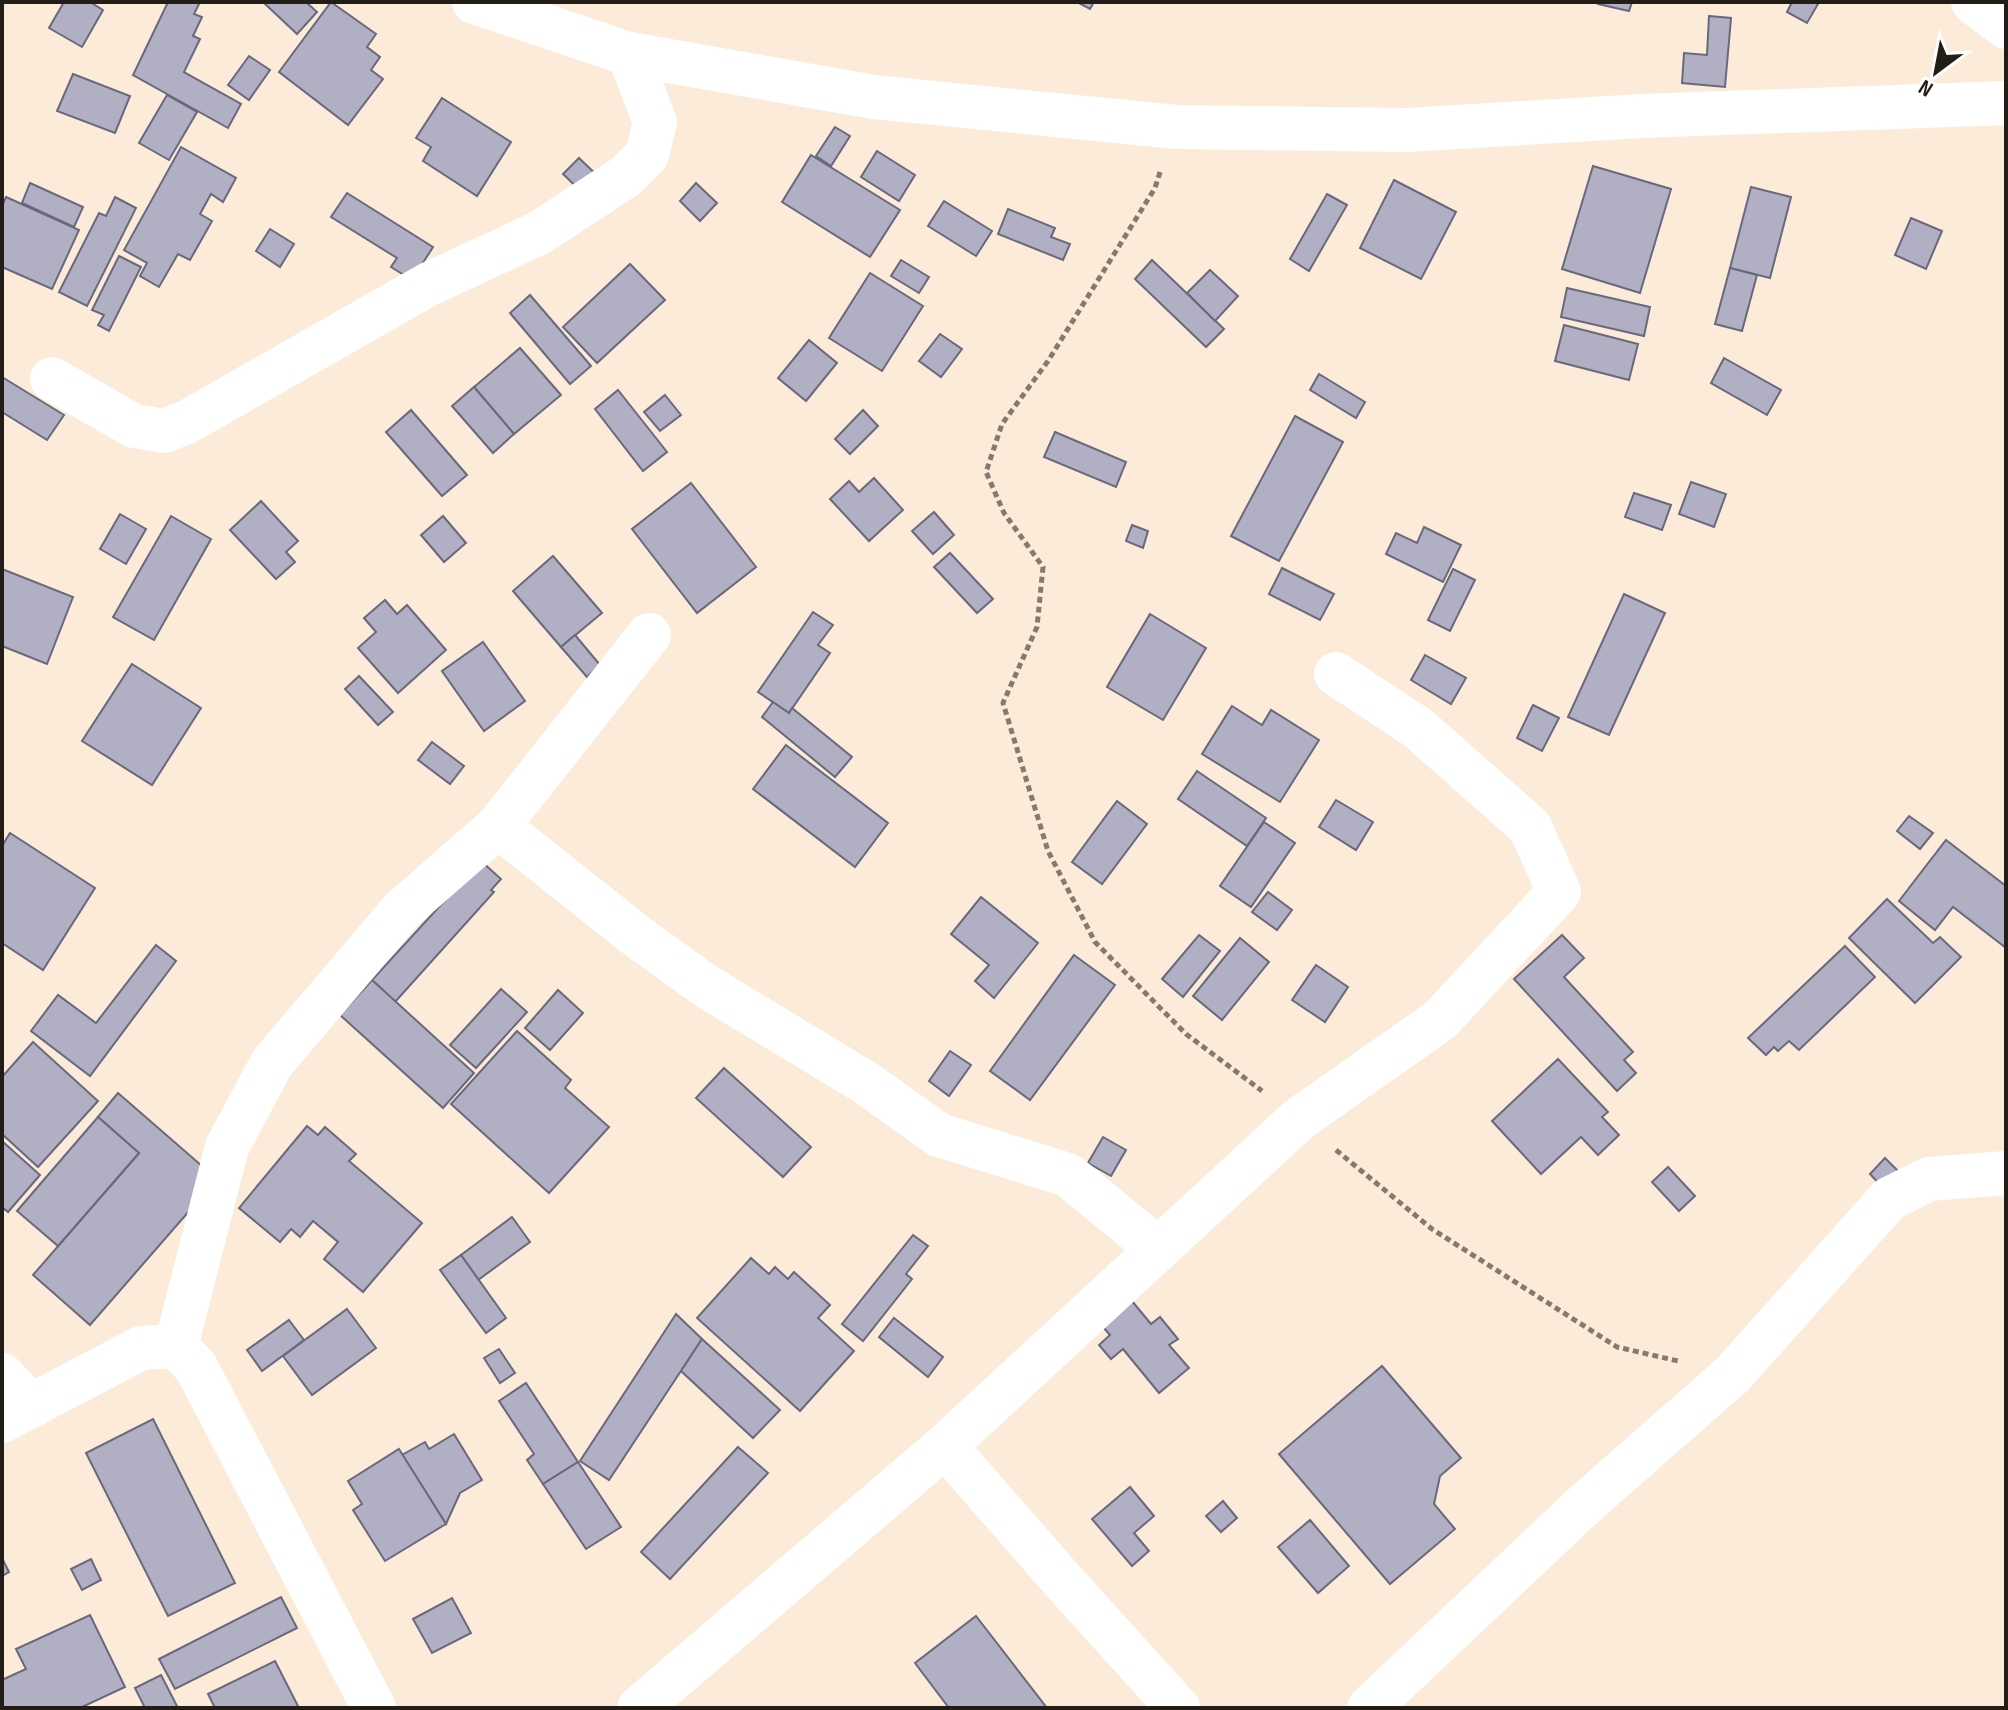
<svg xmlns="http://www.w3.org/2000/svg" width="2008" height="1710" viewBox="0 0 2008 1710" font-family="'Sofia Sans Condensed',sans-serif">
<rect width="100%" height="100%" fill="#fcebd9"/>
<g fill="#b0afc4" stroke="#6a687c" stroke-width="2">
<polygon points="64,2 90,2 103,10 82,47 49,28"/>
<polygon points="168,2 200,2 194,14 202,17 193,36 200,39 184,72 241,104 228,128 133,75"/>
<polygon points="263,2 306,2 317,12 297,34"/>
<polygon points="331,2 376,34 367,47 380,57 371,70 383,79 348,125 279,72"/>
<polygon points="1077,2 1094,2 1090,9"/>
<polygon points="1599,2 1632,2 1629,11 1598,4"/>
<polygon points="1792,2 1814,2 1818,4 1807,23 1787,12"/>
<polygon points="1709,16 1731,18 1725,87 1682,83 1684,53 1707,55"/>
<polygon points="249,56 270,70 249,100 228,85"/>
<polygon points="73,74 130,96 115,133 57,111"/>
<polygon points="167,95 197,112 169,160 139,143"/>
<polygon points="442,98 511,142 477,196 423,161 431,147 416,138"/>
<polygon points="835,127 850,136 831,166 816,156"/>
<polygon points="181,147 236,178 223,202 211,194 200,214 212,221 190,260 178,254 159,287 140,276 147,263 124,250"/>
<polygon points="877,151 915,175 899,201 861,177"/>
<polygon points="811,155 900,210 870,257 782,202"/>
<polygon points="579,158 601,179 585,195 563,174"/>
<polygon points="1593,166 1671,189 1640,293 1562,269"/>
<polygon points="1394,180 1456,212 1421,279 1360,248"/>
<polygon points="30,183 83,207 74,227 22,203"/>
<polygon points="696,183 717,203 700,221 680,201"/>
<polygon points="1751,187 1791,197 1770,278 1730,268"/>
<polygon points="347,193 433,247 412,280 391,267 397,258 331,217"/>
<polygon points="1327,194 1347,205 1309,271 1290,259"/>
<polygon points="6,197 79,230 52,289 2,267 2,206"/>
<polygon points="115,197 136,208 87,306 59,292 99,213 106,216"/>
<polygon points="944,201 992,231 976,256 928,226"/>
<polygon points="1008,209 1055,228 1051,237 1070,244 1063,260 998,234"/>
<polygon points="1911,218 1942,231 1926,269 1895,255"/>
<polygon points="270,229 294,244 280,267 256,251"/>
<polygon points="119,256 141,267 109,331 98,325 104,315 92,310"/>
<polygon points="901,260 929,277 919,293 891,276"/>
<polygon points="1152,260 1224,329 1206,347 1135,279"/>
<polygon points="630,264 665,300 597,363 563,327"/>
<polygon points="1730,268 1757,275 1742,331 1715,324"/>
<polygon points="1210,270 1238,296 1215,321 1187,293"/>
<polygon points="870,273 923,306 882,371 829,338"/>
<polygon points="1567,288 1650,307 1644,336 1561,317"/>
<polygon points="530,295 591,366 570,384 510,313"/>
<polygon points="1564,325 1638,344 1629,380 1555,361"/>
<polygon points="940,334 962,349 941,377 919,361"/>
<polygon points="809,340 837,363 806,401 778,378"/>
<polygon points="520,348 561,395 514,434 474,387"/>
<polygon points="1724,358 1781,390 1767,415 1711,383"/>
<polygon points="1319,374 1365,402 1356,418 1310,390"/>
<polygon points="2,377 64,415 47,440 2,412"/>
<polygon points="474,387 514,434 493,453 452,406"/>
<polygon points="618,390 667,452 643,471 595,409"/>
<polygon points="665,395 681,415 660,431 644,412"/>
<polygon points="411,410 467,475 442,496 386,432"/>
<polygon points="863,410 878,426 850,454 835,439"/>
<polygon points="1295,416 1343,442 1279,561 1231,536"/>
<polygon points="1055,432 1126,462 1116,487 1044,457"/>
<polygon points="874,478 903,510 869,541 830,499 849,481 859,492"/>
<polygon points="1691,482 1726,494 1714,527 1679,514"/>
<polygon points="691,483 756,567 697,613 632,529"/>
<polygon points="1634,493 1671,505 1662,530 1625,517"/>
<polygon points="261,501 298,541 286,552 295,562 276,579 230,530"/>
<polygon points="934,512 954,535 933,554 912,531"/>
<polygon points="120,514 146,529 126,564 100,549"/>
<polygon points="171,516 211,539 154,640 113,617"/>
<polygon points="443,516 466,543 444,562 421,535"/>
<polygon points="1132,525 1148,531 1143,548 1126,541"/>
<polygon points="1424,527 1461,545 1443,582 1386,554 1396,533 1417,543"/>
<polygon points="950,553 993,599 977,613 934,567"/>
<polygon points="553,556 602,613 561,647 513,591"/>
<polygon points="1282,568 1334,594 1320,620 1269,594"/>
<polygon points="2,569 73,597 47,664 2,646"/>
<polygon points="1453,569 1475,580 1450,631 1428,620"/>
<polygon points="1624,594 1665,613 1609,735 1568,717"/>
<polygon points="385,600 397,614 407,605 446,650 398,693 358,648 376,632 364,618"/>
<polygon points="813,612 833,625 818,645 830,653 789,713 758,692"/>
<polygon points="1150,614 1206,648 1163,720 1107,687"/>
<polygon points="575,635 600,665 587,677 561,647"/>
<polygon points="483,642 525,701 484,731 442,671"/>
<polygon points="1425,655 1466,678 1451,704 1411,680"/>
<polygon points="132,664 201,708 152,785 82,741"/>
<polygon points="359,676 393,712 378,725 345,689"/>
<polygon points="773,702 789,713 792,708 852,757 835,777 762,717"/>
<polygon points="1533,705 1559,718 1542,751 1517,738"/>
<polygon points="1232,706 1262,725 1271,710 1319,740 1280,802 1202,754"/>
<polygon points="432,742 464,766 450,784 418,760"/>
<polygon points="786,745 888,823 855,867 753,789"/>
<polygon points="1197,771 1266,818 1247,846 1178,799"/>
<polygon points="1336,800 1373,822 1356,850 1319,827"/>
<polygon points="1117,801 1147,824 1102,884 1072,862"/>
<polygon points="1909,816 1933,833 1920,849 1897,831"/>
<polygon points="1264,822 1295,843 1251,907 1220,886"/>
<polygon points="10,833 95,888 43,970 2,943 2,846"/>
<polygon points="1946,840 2006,886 2006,948 1953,907 1935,930 1899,901"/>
<polygon points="481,861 501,879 491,890 494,892 395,1002 372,980"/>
<polygon points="1268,892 1292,910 1277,930 1252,912"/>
<polygon points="981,897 1038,943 994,998 975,981 989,965 951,934"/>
<polygon points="1887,899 1933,943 1940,937 1961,957 1915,1003 1849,938"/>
<polygon points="1199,935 1220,951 1183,997 1162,979"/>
<polygon points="1562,935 1584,958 1564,977 1633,1052 1624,1060 1636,1073 1617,1091 1514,979"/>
<polygon points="1240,938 1269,962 1222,1020 1193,996"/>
<polygon points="156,945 176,961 90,1076 31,1031 58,995 96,1023"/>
<polygon points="1845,946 1875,977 1799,1050 1789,1041 1778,1051 1774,1047 1766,1055 1748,1038"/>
<polygon points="1074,955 1115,985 1030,1100 990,1071"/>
<polygon points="1316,965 1348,987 1325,1022 1292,1000"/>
<polygon points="372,980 474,1073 443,1108 340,1015"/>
<polygon points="501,989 527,1012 476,1068 450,1045"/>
<polygon points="558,990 583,1013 550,1050 525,1028"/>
<polygon points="517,1031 571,1080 565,1088 609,1127 549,1193 451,1104"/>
<polygon points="33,1042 98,1101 38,1167 2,1134 2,1077"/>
<polygon points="950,1051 971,1065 949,1096 929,1081"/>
<polygon points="1558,1059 1608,1112 1602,1117 1619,1135 1598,1155 1581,1137 1541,1174 1492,1121"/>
<polygon points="724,1068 811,1147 783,1177 696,1098"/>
<polygon points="118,1093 217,1179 90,1325 33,1275 139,1153 98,1117"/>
<polygon points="98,1117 139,1153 58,1246 17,1211"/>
<polygon points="307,1126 318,1135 325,1127 356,1154 349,1161 422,1223 363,1292 324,1259 338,1242 313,1221 300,1237 291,1229 280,1242 239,1208"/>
<polygon points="1103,1137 1126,1150 1111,1176 1088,1163"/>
<polygon points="2,1141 40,1175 8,1212 2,1207"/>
<polygon points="1885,1158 1901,1174 1884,1189 1870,1174"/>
<polygon points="1668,1167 1695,1196 1679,1211 1652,1182"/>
<polygon points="512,1217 530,1242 478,1280 461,1255"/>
<polygon points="913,1235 928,1246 906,1274 912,1279 863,1341 842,1324"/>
<polygon points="461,1255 506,1318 486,1333 440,1270"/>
<polygon points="751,1258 769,1274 775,1267 788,1279 794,1272 830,1305 818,1318 854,1351 800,1411 697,1318"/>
<polygon points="1127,1295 1151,1324 1160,1317 1178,1339 1169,1345 1189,1368 1159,1393 1123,1349 1111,1359 1099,1345 1110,1335 1097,1320"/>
<polygon points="347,1309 376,1348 312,1395 283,1356"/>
<polygon points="676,1314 702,1339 609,1480 580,1461"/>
<polygon points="894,1318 943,1357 928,1377 879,1337"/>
<polygon points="289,1320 304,1340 262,1371 247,1350"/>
<polygon points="702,1339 780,1410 753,1438 681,1371"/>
<polygon points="499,1349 515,1373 500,1383 484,1358"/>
<polygon points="1382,1366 1461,1458 1440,1476 1434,1504 1455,1529 1390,1584 1279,1454"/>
<polygon points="526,1383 578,1462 543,1484 527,1460 534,1454 499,1401"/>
<polygon points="153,1419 235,1583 168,1616 86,1453"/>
<polygon points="454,1434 482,1480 460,1493 446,1524 402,1455 425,1442 429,1449"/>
<polygon points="738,1447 768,1473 670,1579 641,1552"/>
<polygon points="399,1449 446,1524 385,1561 353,1510 362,1504 348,1481"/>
<polygon points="578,1462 621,1527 586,1549 543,1484"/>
<polygon points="1130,1487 1154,1516 1134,1533 1149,1551 1132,1566 1092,1519"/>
<polygon points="1223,1501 1237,1518 1221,1532 1206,1516"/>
<polygon points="1310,1520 1349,1566 1318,1593 1278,1547"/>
<polygon points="2,1558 9,1572 2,1576"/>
<polygon points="91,1559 101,1580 82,1590 71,1569"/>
<polygon points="281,1597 297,1628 175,1689 159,1659"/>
<polygon points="452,1598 471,1633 432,1653 413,1619"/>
<polygon points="90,1615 125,1687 80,1708 2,1708 2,1680 26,1669 16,1649"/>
<polygon points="976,1616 1047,1708 949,1708 915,1663"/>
<polygon points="275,1661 299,1708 215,1708 208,1694"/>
<polygon points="161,1675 178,1708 145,1708 135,1688"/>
</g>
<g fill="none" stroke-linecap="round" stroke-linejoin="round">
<g stroke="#857a6e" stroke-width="5" stroke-dasharray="6 4" stroke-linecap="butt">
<polyline points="1160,172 1155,188 1048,361 1002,424 986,472 1004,513 1043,567 1037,627 1003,703 1048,851 1095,942 1186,1034 1262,1091"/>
<polyline points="1336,1150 1432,1229 1617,1347 1678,1361"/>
</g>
<g stroke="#fff" stroke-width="44">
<polyline points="474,2 629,54 874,97 1177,127 1407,130 1642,116 2006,103"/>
<polyline points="1973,2 2006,27"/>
<polyline points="52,379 134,426 164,431 187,422 429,284 539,233 626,176 647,155 655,122 629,54"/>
<polyline points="498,826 634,934 706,986 866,1083 939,1135 1068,1175 1158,1249"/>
<polyline points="176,1346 227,1147 272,1063 402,910 498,826 649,635"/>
<polyline points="2,1375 32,1406"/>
<polyline points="2,1421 141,1348 176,1346 196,1367 374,1708"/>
<polyline points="945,1446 1063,1581 1178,1708"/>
<polyline points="639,1708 945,1446 1299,1119 1440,1020 1559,892 1530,827 1418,728 1336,674"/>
<polyline points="1369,1708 1585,1504 1733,1374 1889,1199 1929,1179 2006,1173"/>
</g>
</g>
<rect width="2008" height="1710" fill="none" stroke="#231d17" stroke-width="8"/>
<g transform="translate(1936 72) rotate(212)" stroke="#ffffff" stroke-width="6" paint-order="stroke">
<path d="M0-6L14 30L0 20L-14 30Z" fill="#231d17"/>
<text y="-12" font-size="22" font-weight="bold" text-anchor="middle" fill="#231d17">N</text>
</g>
</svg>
